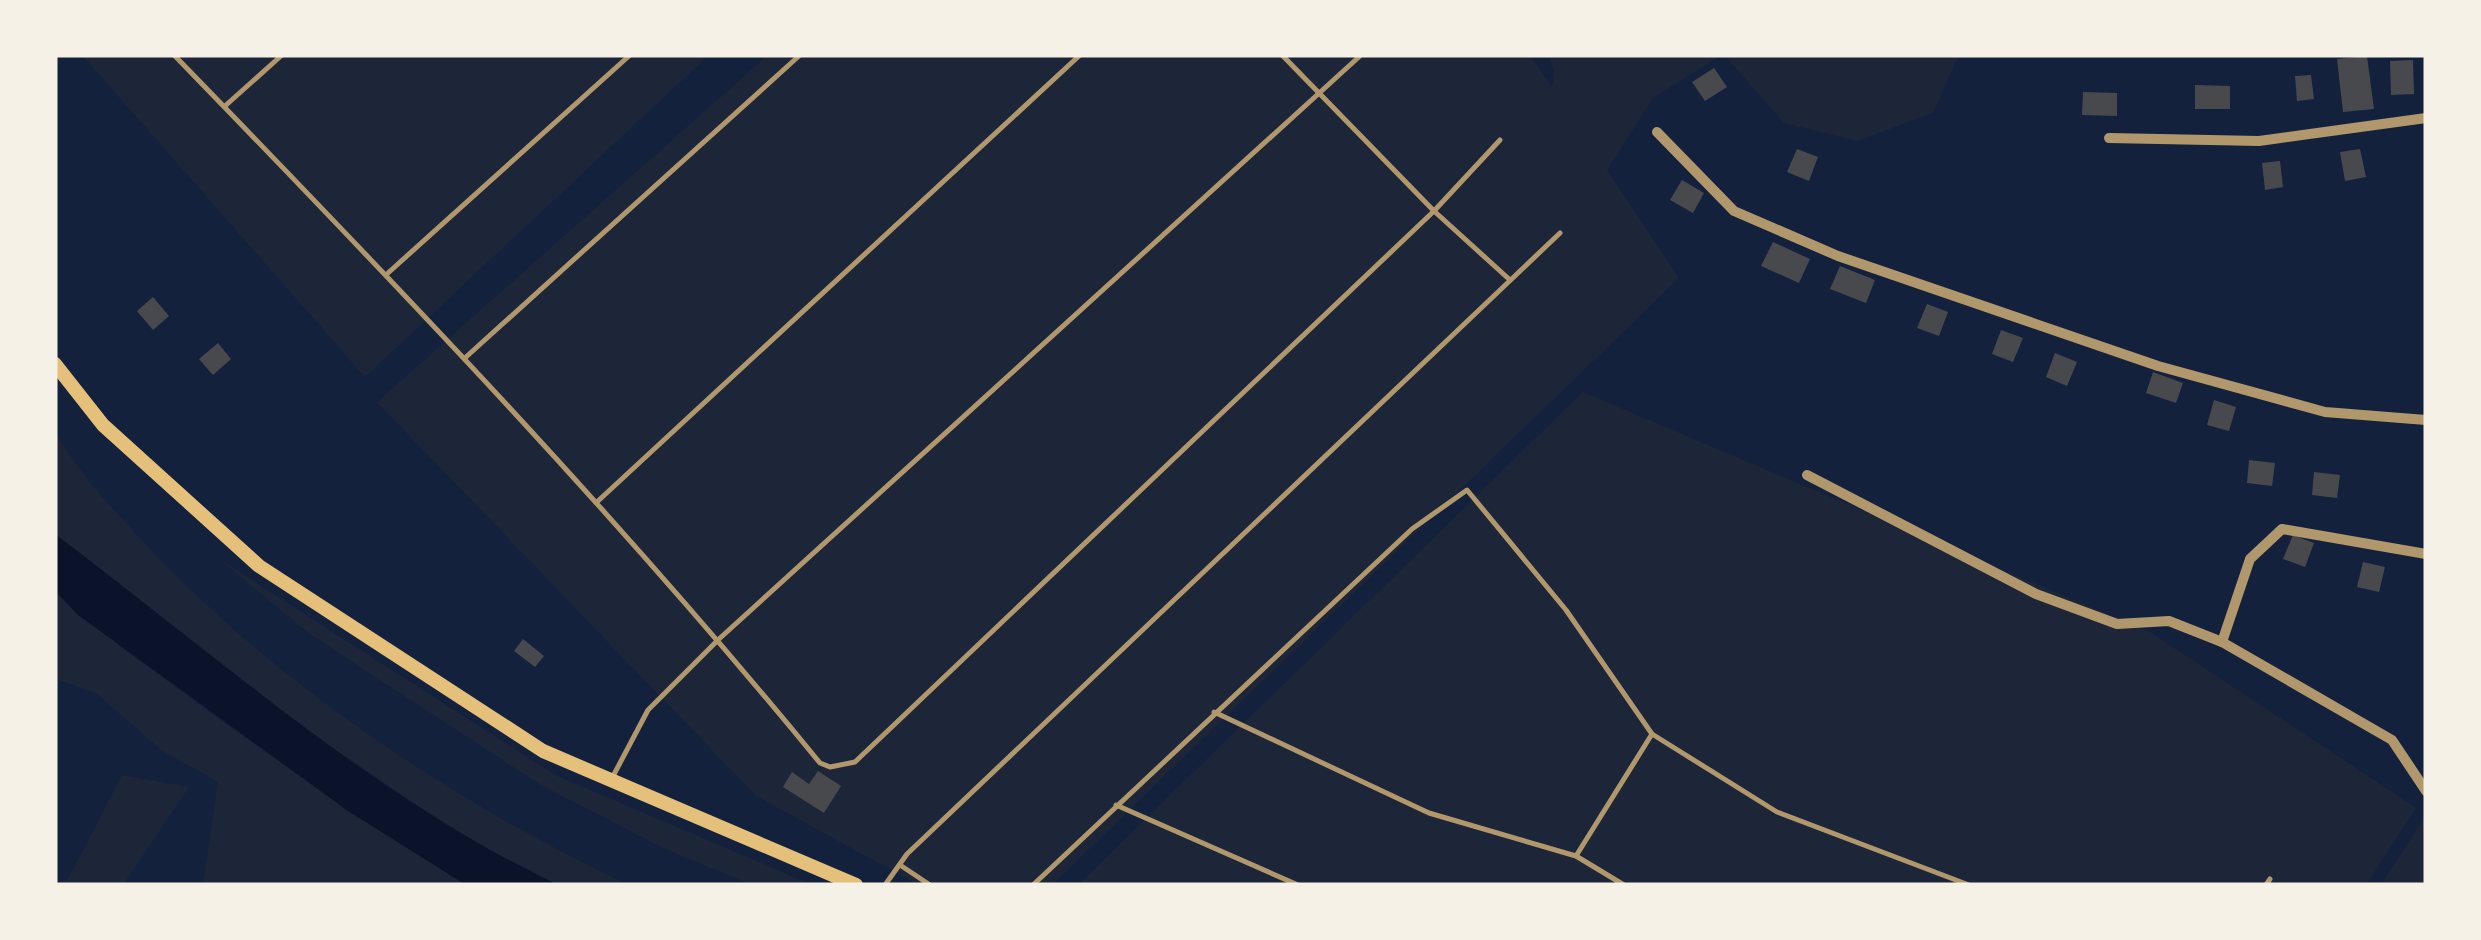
<svg xmlns="http://www.w3.org/2000/svg" width="2481" height="940" viewBox="0 0 2481 940" font-family="Lato,sans-serif">
<rect width="100%" height="100%" fill="#14213d"/>
<g fill="#1d2539">
<polygon points="82,55 709,55 365,377"/>
<polygon points="768,55 1530,55 1552,87 1554,70 1548,55 1722,55 1653,98 1607,170 1679,278 1052,885 919,885 756,796 377,402"/>
<polygon points="1724,55 1959,55 1933,113 1857,141 1784,123"/>
<polygon points="1583,392 2150,632 2416,808 2366,885 1078,885"/>
<path d="M 55,432 C 77,470 105,500 135,533 C 271,681 447,798 628,885 L 558,885 L 464,837 L 314,735 L 55,534 Z"/>
<polygon points="219,559 555,775 813,885 752,885 663,848 539,784 307,632"/>
<path d="M 55,591 C 93,629 138,659 181,691 C 274,760 369,824 466,885 L 203,885 L 218,782 L 161,750 L 96,693 L 55,679 Z"/>
<polygon points="122,775 189,787 123,885 55,885 68,879"/>
<polygon points="2426,815 2426,885 2381,885"/>
</g>
<path fill="#0b132b" d="M 55,534 C 218,657 373,797 558,885 L 466,885 L 348,811 L 78,615 L 55,591 Z"/>
<g fill="#48494c">
<polygon points="2367,56 2374,109 2343,112 2337,59"/>
<polygon points="2413,60 2414,94 2391,95 2390,61"/>
<polygon points="1714,68 1727,87 1705,101 1692,82"/>
<polygon points="2311,75 2314,99 2297,101 2295,76"/>
<polygon points="2195,85 2230,86 2230,109 2195,109"/>
<polygon points="2083,92 2117,93 2117,116 2082,115"/>
<polygon points="1797,149 1818,157 1809,181 1787,172"/>
<polygon points="2360,149 2366,177 2345,181 2340,152"/>
<polygon points="2280,161 2283,187 2265,190 2262,163"/>
<polygon points="1682,180 1704,193 1693,213 1670,200"/>
<polygon points="1773,242 1810,259 1799,283 1761,266"/>
<polygon points="1840,266 1875,280 1866,303 1830,289"/>
<polygon points="153,297 169,316 153,330 137,311"/>
<polygon points="1927,304 1948,312 1939,336 1917,328"/>
<polygon points="2001,330 2023,338 2013,362 1992,354"/>
<polygon points="218,343 231,359 213,375 199,359"/>
<polygon points="2055,353 2077,362 2067,386 2046,377"/>
<polygon points="2153,372 2183,383 2176,403 2146,393"/>
<polygon points="2214,400 2236,407 2229,431 2207,425"/>
<polygon points="2249,460 2275,463 2272,486 2247,483"/>
<polygon points="2314,472 2340,475 2337,498 2312,495"/>
<polygon points="2293,535 2314,543 2305,567 2283,559"/>
<polygon points="2363,562 2385,567 2379,592 2357,587"/>
<polygon points="523,639 544,656 535,667 514,651"/>
<polygon points="818,771 841,786 824,813 783,787 792,772 809,784"/>
</g>
<g fill="none" stroke-linecap="round" stroke-linejoin="round">
<g stroke="#b1986c" stroke-width="5">
<path d="M 174,55 C 397,285 617,515 820,763 L 830,767 L 855,762 L 1434,211 L 1500,140"/>
<polyline points="1282,55 1434,211 1510,280"/>
<polyline points="225,106 282,55"/>
<polyline points="388,273 630,55"/>
<polyline points="466,357 800,55"/>
<polyline points="598,501 1080,55"/>
<polyline points="1214,712 1429,813 1576,856 1624,885"/>
<polyline points="611,780 648,710 719,639 1361,55"/>
<polyline points="1116,805 1298,885"/>
<polyline points="1576,856 1652,734"/>
<polyline points="900,865 930,885"/>
<polyline points="885,885 907,854 1560,233"/>
<polyline points="1033,885 1412,529 1467,490 1566,610 1652,734 1777,812 1969,885"/>
<polyline points="2266,885 2270,879"/>
</g>
<g stroke="#b1986c" stroke-width="10">
<polyline points="1657,132 1734,211 1838,256 2158,366 2325,412 2426,420"/>
<polyline points="2109,138 2259,141 2426,118"/>
<polyline points="1807,475 2036,594 2117,624 2169,621 2222,642 2392,740 2426,791"/>
<polyline points="2222,642 2250,559 2282,529 2426,554"/>
</g>
<polyline stroke="#e5c07b" stroke-width="14" points="55,364 103,425 259,566 543,751 856,885"/>
</g>
<rect width="2481" height="940" fill="none" stroke="#f6f1e7" stroke-width="115"/>
</svg>
